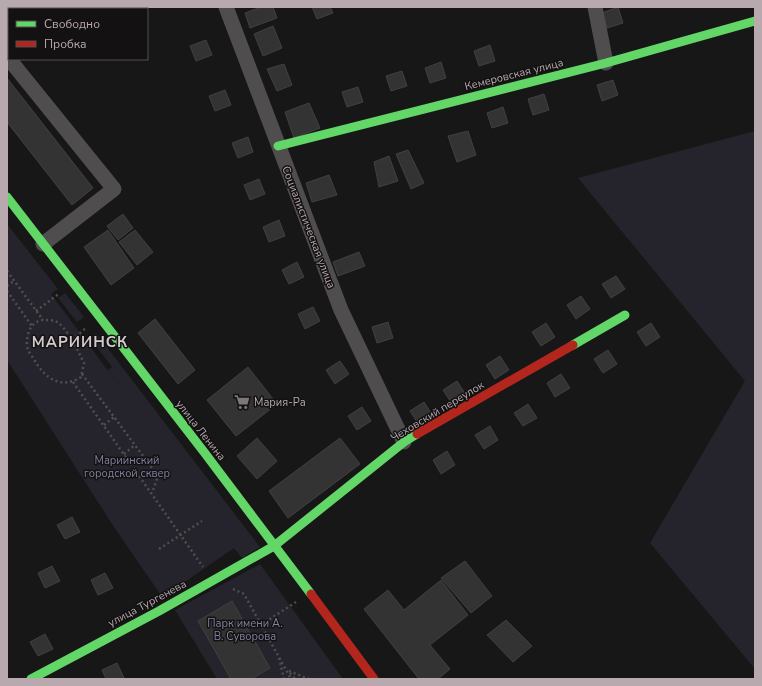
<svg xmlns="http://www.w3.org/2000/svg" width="762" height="686" viewBox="0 0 762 686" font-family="'Nunito Sans',sans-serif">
<rect width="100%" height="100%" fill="#171717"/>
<g fill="#25242c">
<polygon points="755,131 755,669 650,543 745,381 578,178"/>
<polygon points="7,224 58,289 51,294 127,396 108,370 112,367 90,338 96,333 260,547 242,558 234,548 179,586 162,597 112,524 7,360"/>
<polygon points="65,293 84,317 77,322 58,298"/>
<polygon points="260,564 343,679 217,679 175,610"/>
</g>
<g fill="#343334" stroke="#433f40">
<polygon points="261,7 273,7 277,18 250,28 245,13"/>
<polygon points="312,7 330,7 333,13 317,19"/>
<polygon points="618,7 623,23 607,28 602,13"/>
<polygon points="273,26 282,48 263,56 254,34"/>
<polygon points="206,40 212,55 196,61 190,46"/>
<polygon points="490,45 495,61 479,66 474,51"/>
<polygon points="441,62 446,78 430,83 425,68"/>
<polygon points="284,64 292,85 277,91 267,69"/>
<polygon points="402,71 407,86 391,91 386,76"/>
<polygon points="7,78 93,188 72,205 7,122"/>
<polygon points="613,80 618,95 602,101 597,85"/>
<polygon points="358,87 363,102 347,107 342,92"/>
<polygon points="225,90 231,105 215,111 209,96"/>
<polygon points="544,94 549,110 533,115 528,99"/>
<polygon points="309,103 320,128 294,138 285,112"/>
<polygon points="503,107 508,123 492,128 487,113"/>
<polygon points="468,131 476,155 457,162 448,136"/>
<polygon points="248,137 253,152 238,158 232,143"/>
<polygon points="408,150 424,183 411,189 396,154"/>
<polygon points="389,156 398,181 379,187 374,162"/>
<polygon points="329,175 337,195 312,202 306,183"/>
<polygon points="259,179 265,194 250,200 244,185"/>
<polygon points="123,214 133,228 118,240 107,226"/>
<polygon points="279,220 285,236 269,242 263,227"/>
<polygon points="108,230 134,268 111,285 84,247"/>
<polygon points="135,230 153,252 137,265 119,242"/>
<polygon points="359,252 365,266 338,276 333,262"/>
<polygon points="297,262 304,277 289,284 282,270"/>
<polygon points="616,276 625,289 611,298 602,284"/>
<polygon points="581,296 590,309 576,319 567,305"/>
<polygon points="313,307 320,321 305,329 298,314"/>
<polygon points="155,319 195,370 178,384 138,333"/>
<polygon points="388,322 393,338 377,343 372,327"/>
<polygon points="546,323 555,337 541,346 532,332"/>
<polygon points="651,323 660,337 646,346 637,332"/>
<polygon points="608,350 617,364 603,373 594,359"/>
<polygon points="500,356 509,370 495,379 486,365"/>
<polygon points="340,361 349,374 335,384 326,370"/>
<polygon points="248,367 277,404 236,436 207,400"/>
<polygon points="561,374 570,388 555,397 547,383"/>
<polygon points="457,381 466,395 452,404 443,390"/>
<polygon points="424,402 433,416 419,425 410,411"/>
<polygon points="528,404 537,418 523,426 514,413"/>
<polygon points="362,407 371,421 357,430 348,416"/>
<polygon points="490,426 498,440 484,449 475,435"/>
<polygon points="257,438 277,461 257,479 237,456"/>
<polygon points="340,438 360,464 288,518 269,491"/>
<polygon points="447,451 455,465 441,474 433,460"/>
<polygon points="72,517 80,532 65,539 57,525"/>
<polygon points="465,561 492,596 471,613 441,578"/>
<polygon points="52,566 60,581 45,588 38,573"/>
<polygon points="105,573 113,588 98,595 91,580"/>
<polygon points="441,580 468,615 430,645 450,669 438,679 419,679 364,609 388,590 404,610"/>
<polygon points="232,601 270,668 251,679 231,679 198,621"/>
<polygon points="506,620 532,646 513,662 487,635"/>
<polygon points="45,634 53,649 38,656 30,642"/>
<polygon points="117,663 124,678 122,679 106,679 102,670"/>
</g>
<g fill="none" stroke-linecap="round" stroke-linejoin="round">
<g stroke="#514e4f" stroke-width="2.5" stroke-dasharray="2 3" stroke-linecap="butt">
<polyline points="7,271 43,320"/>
<polyline points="7,286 14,281"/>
<polyline points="7,291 32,326"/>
<polyline points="36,311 60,293"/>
<path d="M 46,320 C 49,320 53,320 55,321 C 66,325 79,353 84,363 L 81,377 C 61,390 45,378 35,361 C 33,357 29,353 28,350 C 25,341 28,326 37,322 C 39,320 43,320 46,320 Z"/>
<polyline points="72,340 87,327"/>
<polyline points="82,374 158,476 152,493"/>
<polyline points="73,382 203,567"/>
<polyline points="104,425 114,417"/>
<polyline points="124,454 135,445"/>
<polyline points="159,549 202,521"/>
<polyline points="233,589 244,594 291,679"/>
<polyline points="261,625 296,602"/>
<polyline points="279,658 284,679"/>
<polyline points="289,671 309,679"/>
<polyline points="290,673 295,679"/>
</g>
<g stroke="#504d4e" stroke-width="15">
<polyline points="226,7 341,310 404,442"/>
<polyline points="595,7 606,63"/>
<polyline points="9,59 114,189 43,244"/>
</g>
<g stroke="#63d668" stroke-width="9">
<polyline points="278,146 606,63 755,21"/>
<polyline points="7,197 204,452 311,594"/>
<polyline points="573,345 625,315"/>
<polyline points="31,679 159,611 274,546 404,442 417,434"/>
</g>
<g stroke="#b3261e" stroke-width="9">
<polyline points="417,434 573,345"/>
<polyline points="311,594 374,679"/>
</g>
</g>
<defs>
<symbol id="supermarket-bare" viewBox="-9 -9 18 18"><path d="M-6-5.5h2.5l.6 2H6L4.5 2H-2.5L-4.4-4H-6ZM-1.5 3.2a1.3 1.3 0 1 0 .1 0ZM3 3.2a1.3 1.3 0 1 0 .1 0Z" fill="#7f7679" stroke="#131111" stroke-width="2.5" paint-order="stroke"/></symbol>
</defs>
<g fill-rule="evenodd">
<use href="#supermarket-bare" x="231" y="391" width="22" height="22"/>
</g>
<g text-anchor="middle" stroke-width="3" stroke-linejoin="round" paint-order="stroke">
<g font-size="11" fill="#b7a9ae" stroke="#131111">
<text transform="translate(514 74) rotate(-14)" y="4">Кемеровская улица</text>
<text transform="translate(309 227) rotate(69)" y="4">Социалистическая улица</text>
<text transform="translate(437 411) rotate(-31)" y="4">Чеховский переулок</text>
<text transform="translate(201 430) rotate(52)" y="4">улица Ленина</text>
<text transform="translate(147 603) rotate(-28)" y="4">улица Тургенева</text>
</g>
<g font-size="11" fill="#b7a9ae" stroke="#131111" text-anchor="start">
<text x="254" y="406">Мария-Ра</text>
</g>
<g font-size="11" fill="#8181a0" stroke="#131111">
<text x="127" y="464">Мариинский<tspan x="127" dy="13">городской сквер</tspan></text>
<text x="245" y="627">Парк имени А.<tspan x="245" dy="13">В. Суворова</tspan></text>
</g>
<g font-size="15" font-weight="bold" letter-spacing="1" fill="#d3cacd" stroke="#131111">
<text x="80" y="347">МАРИИНСК</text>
</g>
</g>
<rect width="762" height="686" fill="none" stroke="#b7a9ae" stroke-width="16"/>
<rect x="8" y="8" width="140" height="52" fill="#131111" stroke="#554e50"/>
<rect x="16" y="21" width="20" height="6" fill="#63d668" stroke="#554e50"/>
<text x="44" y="28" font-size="12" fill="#b7a9ae">Свободно</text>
<rect x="16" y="41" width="20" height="6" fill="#b3261e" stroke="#554e50"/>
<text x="44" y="48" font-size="12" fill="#b7a9ae">Пробка</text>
</svg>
